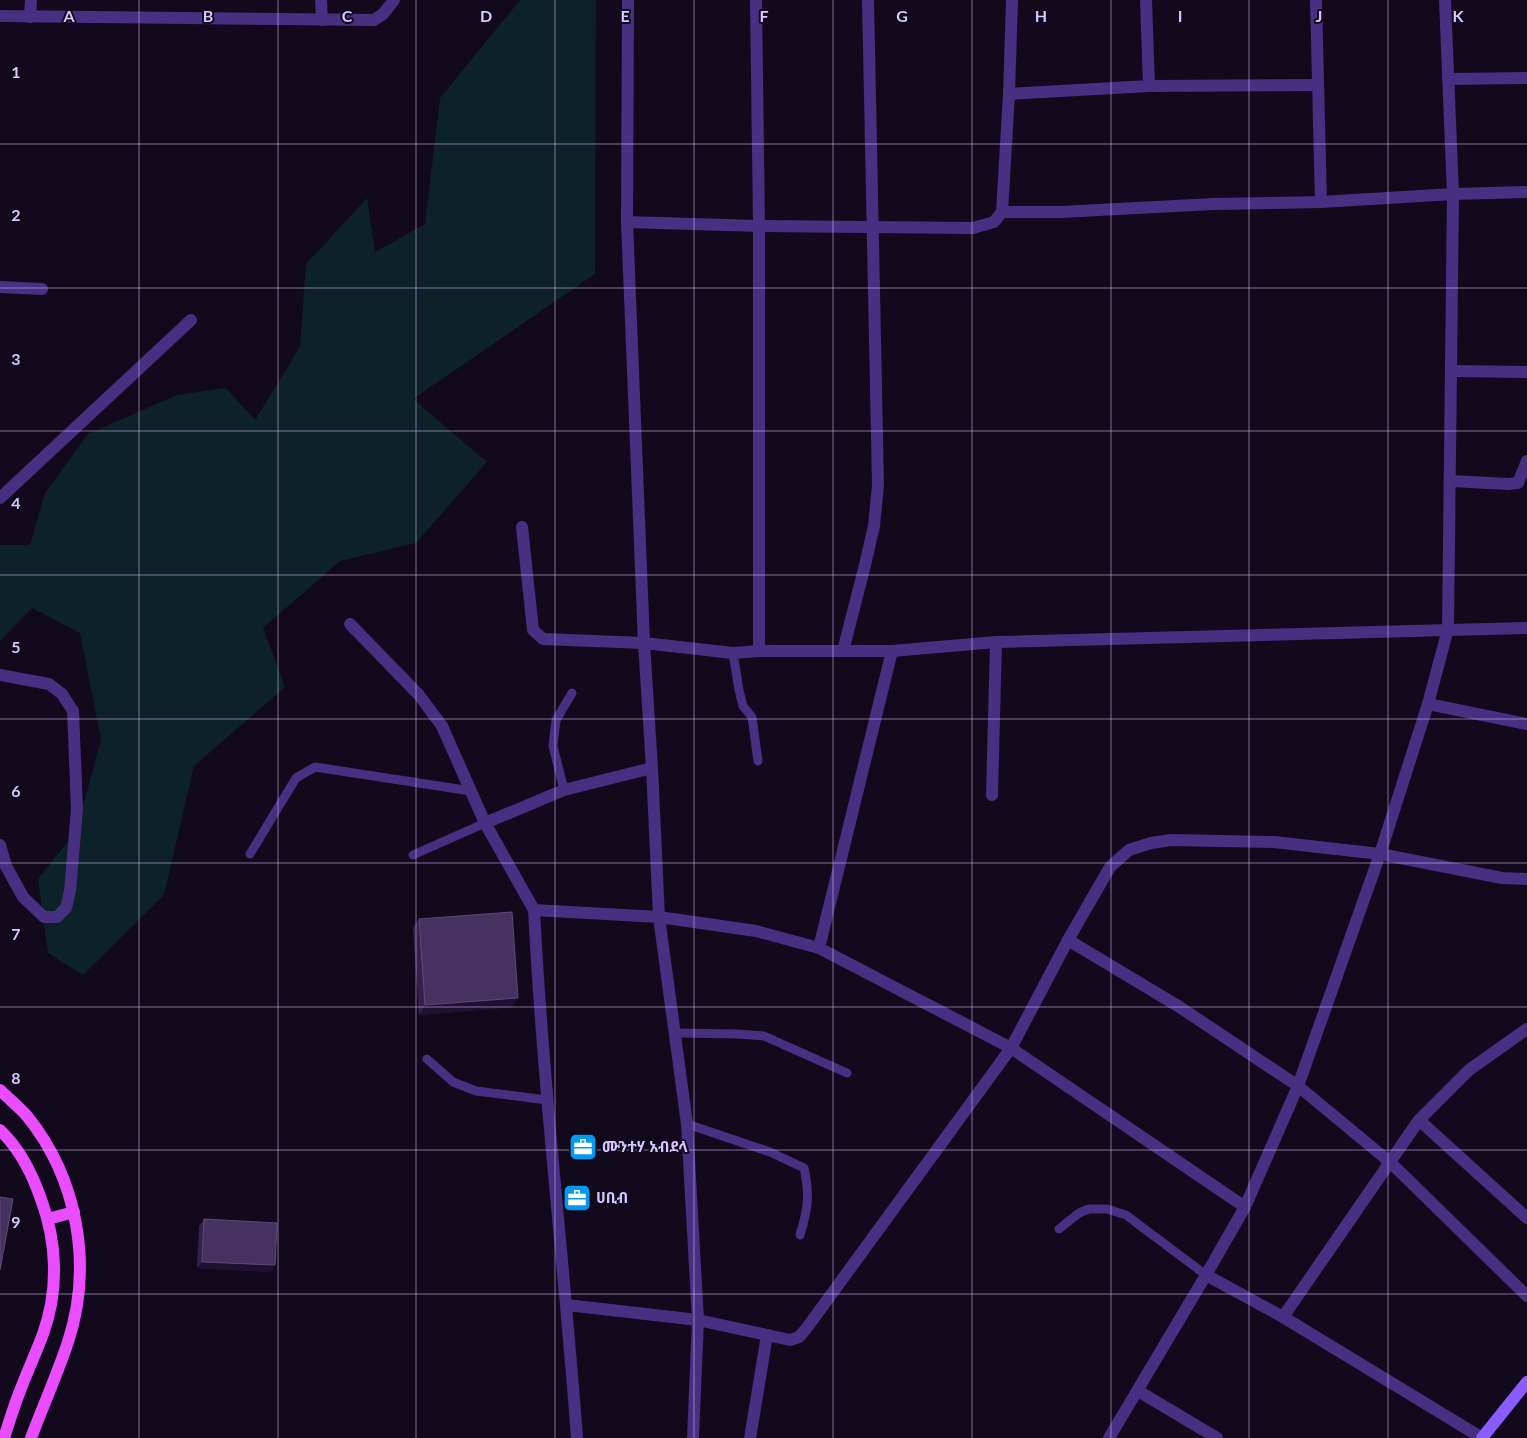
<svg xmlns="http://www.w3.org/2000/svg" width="1527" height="1438" viewBox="0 0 1527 1438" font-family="Lato,'Noto Sans Ethiopic',sans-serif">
<rect width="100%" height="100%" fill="#12091d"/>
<polygon fill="#0c2128" points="520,0 596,0 595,274 413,399 487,462 416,543 340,561 263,628 285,687 194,766 164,895 83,975 48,953 38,879 76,831 101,740 80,633 32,608 0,641 0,545 30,545 45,493 88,434 177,395 226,388 255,420 300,347 306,264 367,198 375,252 425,224 440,98"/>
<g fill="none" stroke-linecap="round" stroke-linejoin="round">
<g stroke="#472f81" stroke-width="9">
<polyline points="733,653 739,690 743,706 752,717 758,761"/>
<polyline points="564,790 553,746 556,720 572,693"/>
<polyline points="250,854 296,778 315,767 471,791"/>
<polyline points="413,855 485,823"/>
<polyline points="676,1033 738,1034 764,1036 847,1073"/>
<polyline points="427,1059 453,1082 476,1091 547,1100"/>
<path d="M 687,1124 L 770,1152 L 804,1168 C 810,1195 808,1209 800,1235"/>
<polyline points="1059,1229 1079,1213 1089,1209 1107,1209 1126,1215 1206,1275"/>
</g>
<g stroke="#472f81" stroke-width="12">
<polyline points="321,0 322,20"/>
<polyline points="628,0 627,222 644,643 652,768 659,917 687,1124 698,1320 693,1438"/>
<polyline points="756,0 759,226 759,651"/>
<polyline points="1146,0 1149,86 1317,85"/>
<polyline points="1316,0 1321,202"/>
<polyline points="0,16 374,20 383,14 394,0"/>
<polyline points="30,17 31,0"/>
<polyline points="1448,79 1527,78"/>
<polyline points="1009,94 1149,86"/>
<polyline points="1002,212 1061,212 1213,204 1321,202 1453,194 1527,192"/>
<polyline points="627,222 759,226 973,228 994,222 1002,212 1009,94 1012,0"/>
<polyline points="0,287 42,289"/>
<polyline points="1452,371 1527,372"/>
<polyline points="1451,481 1508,484 1518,483 1527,461"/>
<polyline points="0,498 191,320"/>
<polyline points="522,527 533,630 543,639 644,643 733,653 759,651 892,651 996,642 1527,628"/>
<polyline points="350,624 419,695 442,726 485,823 534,910"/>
<polyline points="843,651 865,565 874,526 878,485 868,0"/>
<polyline points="0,675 49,684 62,694 73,711 77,809 70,891 66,908 57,917 44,917 23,897 6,866 0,845"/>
<polyline points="1428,704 1527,724"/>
<polyline points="992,795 996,642"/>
<polyline points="485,823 564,790 652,768"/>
<polyline points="1068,940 1178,1006 1298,1086 1391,1163 1527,1296"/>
<polyline points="819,948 892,651"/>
<polyline points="1419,1120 1527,1218"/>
<polyline points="1206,1275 1283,1317 1419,1120 1469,1070 1527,1029"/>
<polyline points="567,1305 698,1320 790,1340 799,1337 806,1329 1011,1048 1068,940 1110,867 1129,850 1151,843 1171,840 1274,842 1380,854 1502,878 1527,879"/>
<polyline points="1283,1317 1482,1438"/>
<polyline points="1138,1391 1217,1438"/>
<path d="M 577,1438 C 564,1262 543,1086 534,910 L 659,917 L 756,931 L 819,948 L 1011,1048 L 1245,1207"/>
<polyline points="750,1438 767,1335"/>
<polyline points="1109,1438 1206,1275 1245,1207 1298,1086 1380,854 1428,704 1448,629 1453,194 1445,0"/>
</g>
<polyline stroke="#8a5cff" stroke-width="12" points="1482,1438 1527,1382"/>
<g stroke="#ea4cff" stroke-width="12">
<path d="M 0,1090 C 9,1099 19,1107 27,1116 C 78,1179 93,1266 68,1342 C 57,1375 43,1406 31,1438"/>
<path d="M 0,1130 C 20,1149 32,1173 41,1199 C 57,1242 59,1290 43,1334 C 36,1353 27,1372 20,1391 C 14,1406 9,1422 4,1438"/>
<polyline points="48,1219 74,1212"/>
</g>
</g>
<g fill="#35204d">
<polygon points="419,919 512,1007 419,1015 413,928"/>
<polygon points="204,1219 271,1272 197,1268 199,1226"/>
</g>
<g fill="#1f1032">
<polygon points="518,998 512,1007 419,1015 425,1005"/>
<polygon points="202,1262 275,1265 271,1272 197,1268"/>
</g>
<g fill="#463260" stroke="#5e4979">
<polygon points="512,912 518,998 425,1005 419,919"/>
<polygon points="0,1197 13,1199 0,1270"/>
<polygon points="204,1219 277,1223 275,1265 202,1262"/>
</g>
<path fill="none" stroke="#dbc5ff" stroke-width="1" stroke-opacity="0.55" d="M 139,0 L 139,1438M 278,0 L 278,1438M 416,0 L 416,1438M 555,0 L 555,1438M 694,0 L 694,1438M 833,0 L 833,1438M 972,0 L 972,1438M 1111,0 L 1111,1438M 1249,0 L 1249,1438M 1388,0 L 1388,1438M 0,144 L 1527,144M 0,288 L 1527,288M 0,431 L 1527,431M 0,575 L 1527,575M 0,719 L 1527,719M 0,863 L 1527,863M 0,1007 L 1527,1007M 0,1150 L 1527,1150M 0,1294 L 1527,1294"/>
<defs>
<symbol id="office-square" viewBox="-11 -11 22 22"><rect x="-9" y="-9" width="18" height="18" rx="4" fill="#009bf0" stroke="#12091d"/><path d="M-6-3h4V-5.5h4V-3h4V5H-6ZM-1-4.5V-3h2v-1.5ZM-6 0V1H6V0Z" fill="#fff"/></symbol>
</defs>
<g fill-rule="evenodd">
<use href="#office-square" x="567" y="1131" width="32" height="32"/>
<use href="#office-square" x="561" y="1182" width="32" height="32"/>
</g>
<g text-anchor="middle" stroke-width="4" stroke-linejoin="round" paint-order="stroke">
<g font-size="15" font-weight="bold" fill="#dbc5ff" stroke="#12091d" text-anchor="start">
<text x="602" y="1152">ሙንተሃ አብደላ</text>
<text x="596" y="1203">ሀቢብ</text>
</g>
</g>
<g font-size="16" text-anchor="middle" font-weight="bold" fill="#dbc5ff" stroke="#12091d" stroke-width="4" stroke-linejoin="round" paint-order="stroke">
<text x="69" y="22">A</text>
<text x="208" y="22">B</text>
<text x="347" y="22">C</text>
<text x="486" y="22">D</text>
<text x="625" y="22">E</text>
<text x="764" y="22">F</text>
<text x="902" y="22">G</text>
<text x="1041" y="22">H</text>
<text x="1180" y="22">I</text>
<text x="1319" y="22">J</text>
<text x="1458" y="22">K</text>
<text x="16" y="78">1</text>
<text x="16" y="221">2</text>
<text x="16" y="365">3</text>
<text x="16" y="509">4</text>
<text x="16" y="653">5</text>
<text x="16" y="797">6</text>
<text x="16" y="940">7</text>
<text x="16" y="1084">8</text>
<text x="16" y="1228">9</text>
</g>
</svg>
